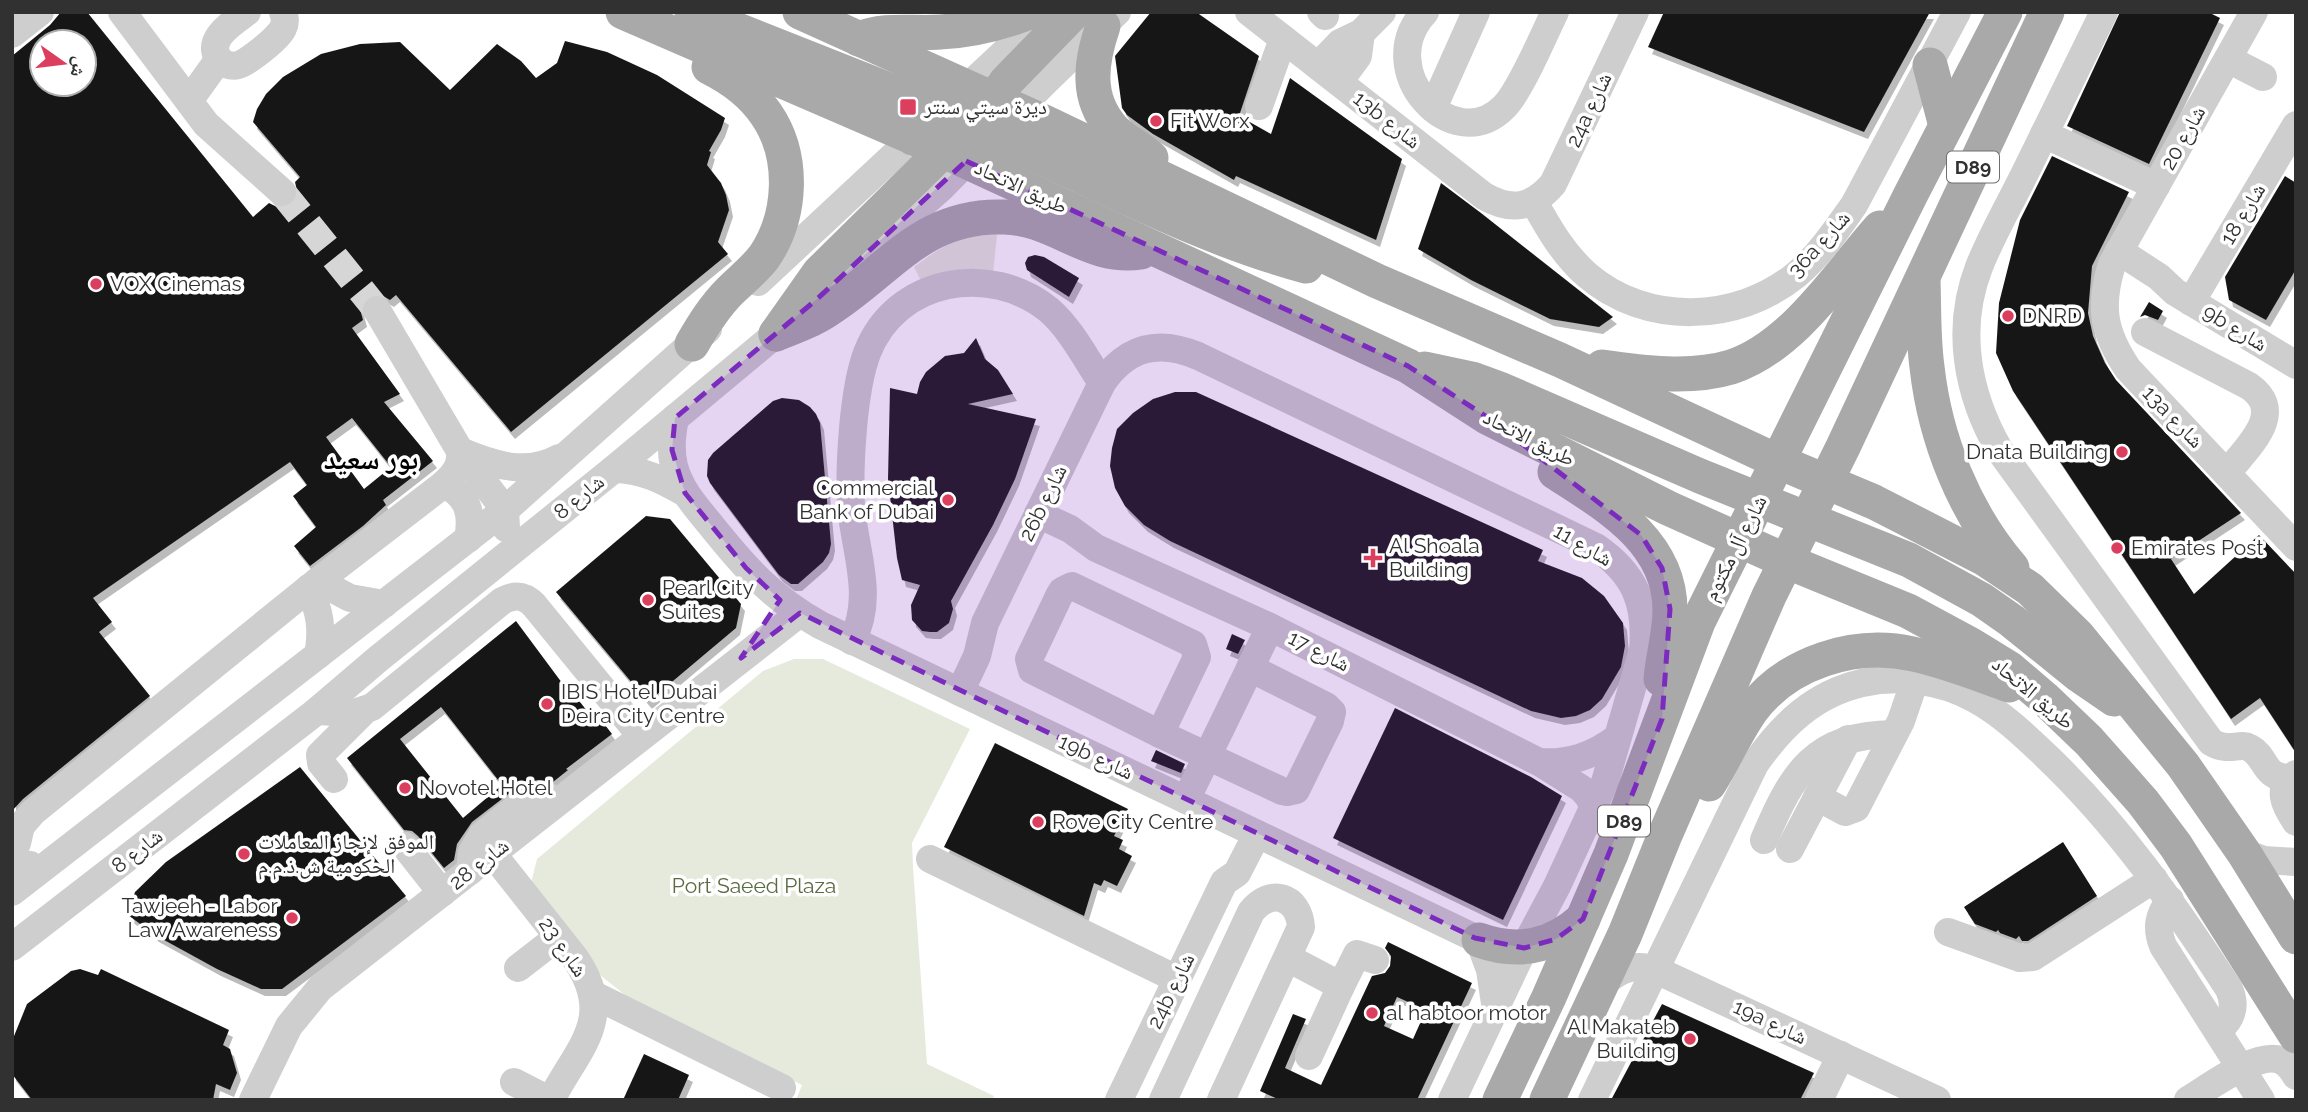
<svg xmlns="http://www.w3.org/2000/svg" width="2308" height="1112" viewBox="0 0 2308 1112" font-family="Raleway,'Noto Naskh Arabic',sans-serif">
<defs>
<filter id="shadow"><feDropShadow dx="4" dy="7" stdDeviation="0" flood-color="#0004"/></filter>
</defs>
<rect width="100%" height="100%" fill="#fff"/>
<g fill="#e6eadd">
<path d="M 982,235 L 997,235 L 993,273 L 922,283 L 914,267 C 938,249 952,239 982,235 Z"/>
<polygon points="794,659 823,659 970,729 912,843 913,867 927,1064 994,1096 992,1100 796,1100 802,1085 645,1011 600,975 531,883 537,859 763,671"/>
</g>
<g fill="#181818" fill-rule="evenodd" filter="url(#shadow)">
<path d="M 61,12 L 87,12 L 253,217 L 269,203 L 279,208 L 288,207 L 294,204 L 298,195 L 295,182 L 300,177 L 253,122 L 257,109 L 266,94 L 283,77 L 321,54 L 360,44 L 400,42 L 450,90 L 497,44 L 521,61 L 536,78 L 557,63 L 565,41 L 607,52 L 657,75 L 725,118 L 721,130 L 709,151 L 711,152 L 707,165 L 721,183 L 726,195 L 729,210 L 718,242 L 728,254 L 511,432 L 396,295 L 390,300 L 378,293 L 368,296 L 362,302 L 360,309 L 363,320 L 352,328 L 400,394 L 384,402 L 433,461 L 383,500 L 386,505 L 363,526 L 310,566 L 294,546 L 316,527 L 293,496 L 307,485 L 290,462 L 93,598 L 112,622 L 99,632 L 150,696 L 23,799 L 12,811 L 12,56 L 50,25 ZM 42,42 L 84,42 L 84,84 L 42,84 ZM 352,418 L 391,467 L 364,489 L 326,437 Z"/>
<polygon points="1151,12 1196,12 1259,56 1239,116 1271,134 1290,78 1402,159 1376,240 1236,176 1234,180 1153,134 1127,115 1122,108 1115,56"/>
<polygon points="1664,12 1930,12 1864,132 1648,47"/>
<polygon points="2120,12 2208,12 2220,18 2149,164 2067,126"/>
<polygon points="2052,156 2129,192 2092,266 2088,313 2093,336 2105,363 2116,380 2241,513 2171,559 2194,594 2259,535 2296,574 2296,753 2260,698 2231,719 2013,391 1996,353 1999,303 2020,220"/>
<polygon points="2285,176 2296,183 2296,269 2266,320 2229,300 2225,277"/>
<polygon points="1441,183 1481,213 1613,317 1599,327 1550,319 1471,280 1418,249"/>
<polygon points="1035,255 1044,257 1079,278 1069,297 1027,270 1025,263 1028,257"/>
<polygon points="2149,302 2163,311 2158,320 2145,315 2140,317"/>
<polygon points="976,338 985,359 998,370 1013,394 968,404 1036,419 1015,479 993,525 951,601 953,609 949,623 937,632 930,632 922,631 912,620 911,605 920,585 902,580 897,558 888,479 890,388 917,394 920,382 926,372 945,356 964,353"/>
<polygon points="1175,392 1196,392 1543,550 1538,561 1582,578 1604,596 1623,623 1625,646 1621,667 1602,699 1590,710 1576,716 1561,718 1531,711 1170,541 1144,525 1125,506 1115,488 1110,466 1112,448 1117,429 1133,413 1153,399"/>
<polygon points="782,398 799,400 810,407 816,414 820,423 831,544 829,553 823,562 798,584 791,584 779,575 710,483 707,476 708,460 713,453 773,401"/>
<polygon points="646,516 670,519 741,604 736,628 648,702 556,592"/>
<path d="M 516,621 L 571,695 L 573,693 L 591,716 L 595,712 L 612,734 L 566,769 L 568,770 L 553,782 L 538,780 L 520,785 L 472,822 L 457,844 L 454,860 L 444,868 L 418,836 L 412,831 L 404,830 L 347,758 ZM 441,707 L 502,785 L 463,818 L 400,739 Z"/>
<polygon points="1232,634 1245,640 1238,654 1226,649"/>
<polygon points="1395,708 1531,777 1562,796 1503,920 1333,838"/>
<polygon points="995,743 1128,809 1114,836 1123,840 1119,849 1132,856 1117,886 1104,880 1101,886 1094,883 1084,916 944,847"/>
<polygon points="1156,750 1185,764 1181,773 1151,761"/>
<polygon points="300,767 406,896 282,989 261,989 217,969 155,935 128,915 135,892 166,862"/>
<polygon points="2063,842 2097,896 2028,941 2022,941 2019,936 2016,939 2000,933 1998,930 1996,932 1975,924 1964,907"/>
<path d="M 1388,942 L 1472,983 L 1417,1100 L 1280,1100 L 1260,1091 L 1293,1014 L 1306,1019 L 1285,1068 L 1321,1085 L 1372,976 L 1385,973 L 1390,966 L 1391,956 L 1385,948 ZM 1397,997 L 1426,1010 L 1413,1039 L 1384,1026 Z"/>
<polygon points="80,969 98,975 101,969 229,1030 223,1045 230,1049 237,1073 230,1090 216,1084 213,1100 32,1100 12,1074 12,1041 27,1004 71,971"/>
<polygon points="1662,1004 1814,1073 1800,1100 1611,1100"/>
<polygon points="644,1054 689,1075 678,1100 623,1100"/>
</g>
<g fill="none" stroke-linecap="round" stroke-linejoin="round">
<polyline stroke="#d6d6d6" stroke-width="28" stroke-dasharray="28 14" stroke-linecap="butt" points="282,192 377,310"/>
<g stroke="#cecece" stroke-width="28">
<polyline points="122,12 206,124 282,192"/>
<path d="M 247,12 C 234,22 206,38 218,58 C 222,64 231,67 238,65 C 247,63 280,37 283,28 C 286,22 285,18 283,12"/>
<path d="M 1249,12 L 1484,196 C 1512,212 1532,208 1553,184 L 1635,12"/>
<polyline points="1321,12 1325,16"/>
<path d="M 1425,12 C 1371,69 1452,159 1504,107 C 1521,90 1543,36 1555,12"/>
<path d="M 2104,12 C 2078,65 2052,118 2026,171 C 2011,202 1992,234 1979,267 C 1955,329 1967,394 2000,451 L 2211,742 C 2229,753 2239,742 2250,748 C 2267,757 2263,778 2289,778"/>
<path d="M 2254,12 L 2112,264 C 2099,306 2103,332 2128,369 L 2296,547"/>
<polyline points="12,34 40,12"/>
<polyline points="2228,59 2263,77"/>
<polyline points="1318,66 1340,43 1361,33 1382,12"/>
<polyline points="1339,82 1358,56 1361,33"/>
<polyline points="191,98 219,59"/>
<polyline points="1259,106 1283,39"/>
<polyline points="1433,108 1476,12"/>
<polyline points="2044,134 2156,186"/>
<path d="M 1534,202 C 1549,229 1564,255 1587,275 C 1646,326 1737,323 1796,275 C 1819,256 1837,229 1854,205 L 1957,12"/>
<polyline points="2119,251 2159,277 2175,292 2296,365"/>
<polyline points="758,282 1048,12"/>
<polyline points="2191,302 2296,125"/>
<polyline points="377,310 460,451 505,510 506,528"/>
<path d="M 2145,332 L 2249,386 C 2288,413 2246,448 2227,473"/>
<path d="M 675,418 C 672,434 670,449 674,466 C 680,489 695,506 710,524 C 745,568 771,597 820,625 L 1479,940 L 1490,970 L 1496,1010"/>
<path d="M 614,469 C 643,470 661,479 685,493"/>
<path d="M 444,484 C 468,496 473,513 468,539"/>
<polyline points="1038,514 1070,529 1096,548 1270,627 1539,762 1582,789 1589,797 1593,807"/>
<polyline points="318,581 350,598 384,604"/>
<polygon points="1072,586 1193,644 1197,657 1160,734 1032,670 1029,659 1059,596 1062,591"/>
<path d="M 309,588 C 320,611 323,630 318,655"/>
<path d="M 852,641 C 875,597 855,553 851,506 C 849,466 853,390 867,353 C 896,278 990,262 1049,310 C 1071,329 1086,359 1102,383"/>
<path d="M 960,692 L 977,656 L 985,623 L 1102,383 C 1127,347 1158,339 1198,356 L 1596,547 C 1635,574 1647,603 1643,650 L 1605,782 L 1557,886 L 1524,948 L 1452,1100"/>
<path d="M 317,711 L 354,713 L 372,707 L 502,601 C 515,594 524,595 534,605 L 641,736"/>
<polyline points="1160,734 1282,791 1287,792 1296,790 1330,721 1332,712 1326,706 1250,668"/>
<path d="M 1539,762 C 1569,764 1593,756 1617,738"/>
<path d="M 2296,774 C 2275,788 2285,806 2296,822"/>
<polyline points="334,779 321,763 320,755 364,711"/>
<polyline points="1817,797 1845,812 1856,808 1901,721 1915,680"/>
<polyline points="1186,800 1270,627"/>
<path d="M 1764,840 C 1793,772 1814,735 1894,734"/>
<path d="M 17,843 L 21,826 L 33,812 L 309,588 L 444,484 C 454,475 462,465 460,451 C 493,465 526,476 559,458"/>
<polyline points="405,846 442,893"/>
<polyline points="1790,849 1848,739"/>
<path d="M 492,853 L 575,958 C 617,1019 578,1047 551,1100"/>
<polyline points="2244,853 2264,860 2296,862"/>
<polyline points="930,859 1177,979"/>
<polyline points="12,863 30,865"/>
<polyline points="470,871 472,852 482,835 525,801 542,796 559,800"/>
<polyline points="12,892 505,510 708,329"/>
<path d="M 2170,900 C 2158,916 2156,928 2163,946 L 2261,1100"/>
<polyline points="1948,932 2020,958 2033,957 2154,879"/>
<polyline points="12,947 317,711 378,659 614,469 776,334 942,187 1043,84 1117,12"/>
<polyline points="1288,958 1341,986 1357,954 1375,960"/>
<polyline points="518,968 558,937"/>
<path d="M 1604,983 C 1620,969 1635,963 1656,970 L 1937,1100"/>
<polyline points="592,994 782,1088"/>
<polyline points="1309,1056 1341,986"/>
<polyline points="514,1082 549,1100"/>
<polyline points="253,1100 289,1026 320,988 800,613"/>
<polyline points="1119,1100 1224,882 1237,873 1257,834"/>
<path d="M 1163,1100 L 1251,912 C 1270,887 1299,896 1301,927 L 1221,1100"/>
<path d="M 1592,1100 L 1755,764 C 1782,725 1814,694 1862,683 C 1899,675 1941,680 1975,699 C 2001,713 2024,735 2045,755 C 2118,824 2175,906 2229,989 C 2237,1007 2232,1019 2218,1031"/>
<polyline points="1819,1100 1841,1055"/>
<path d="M 2188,1100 C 2208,1088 2257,1051 2280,1060 C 2288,1063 2292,1069 2296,1076"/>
</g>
<g stroke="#a9a9a9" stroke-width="35">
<polyline points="623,12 942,150 1408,366 1487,417 1668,508 1786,561 1908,611 1971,645 2010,669 2044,698 2089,741 2143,802 2176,846 2296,1036"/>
<polyline points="692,12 942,111 969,119 980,118"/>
<polyline points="800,12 1044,122 1377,281 1560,360 1779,462 1874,502 1985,559 2030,589 2078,636 2183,765 2244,853 2296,937"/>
<path d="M 1103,26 C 1091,61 1085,97 1112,128 C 1123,140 1139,147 1151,158"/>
<path d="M 859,39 C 885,28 913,34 940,32 C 971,31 1001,23 1030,12"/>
<polyline points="1930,65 1946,126"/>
<polyline points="982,117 1006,82 1074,12"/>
<path d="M 913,138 L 946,132 L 984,133 C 1091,177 1193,236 1306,266"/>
<path d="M 1923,280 C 1924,309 1923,338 1927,367 C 1935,439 1964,512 2012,568"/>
<path d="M 776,334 C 794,327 813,320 829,309 C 890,270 922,214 1004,217 C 1056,218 1088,260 1141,252"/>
<polyline points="776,334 819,273 958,136"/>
<path d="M 692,344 C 703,325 714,307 730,291 C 741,280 754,270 764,257 C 792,216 795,156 766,114 C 752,93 731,78 709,67"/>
<path d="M 1602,367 C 1642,373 1692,379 1731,367 C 1793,347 1839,274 1880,228"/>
<polyline points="1425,369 1472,379 1502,390 1700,476 1909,560 1982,600 2012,621 2079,675 2114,699"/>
<path d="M 1555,472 C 1606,505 1670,541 1670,610 C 1670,633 1663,656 1661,679"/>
<path d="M 1709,784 C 1724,760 1735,734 1751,711 C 1787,662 1855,641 1913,654 C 1946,661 1978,674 2009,685"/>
<path d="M 1479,940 C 1518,954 1552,947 1583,919"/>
<polyline points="1500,1100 1549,997 1611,854 1698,622 1911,194 2005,12"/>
<polyline points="1547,1100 1625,934 1665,835 1769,596 1843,447 2047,12"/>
</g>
</g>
<path fill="#7b2cbf" fill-opacity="0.2" stroke="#7b2cbf" stroke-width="5" stroke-dasharray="14 9" stroke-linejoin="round" d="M 966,161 L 1408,366 L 1487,417 L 1641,535 L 1662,568 L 1670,609 L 1662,719 L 1583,919 L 1556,939 L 1524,948 L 1475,938 L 800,613 L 741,658 L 780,600 L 746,568 L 685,493 L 672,450 L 675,418 L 816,300 Z"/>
<g fill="#dc3f5d" stroke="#fff" stroke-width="2.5">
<rect x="899" y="98" width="18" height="18" rx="3.5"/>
<circle cx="1156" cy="121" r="7"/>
<circle cx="96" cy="284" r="7"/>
<circle cx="2008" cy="316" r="7"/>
<circle cx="2122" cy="452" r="7"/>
<circle cx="948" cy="500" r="7"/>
<circle cx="2117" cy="548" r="7"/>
<path d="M1369.5 547.5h7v7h7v7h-7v7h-7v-7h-7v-7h7z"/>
<circle cx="648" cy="600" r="7"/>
<circle cx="547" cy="704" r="7"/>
<circle cx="405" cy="788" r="7"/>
<circle cx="1038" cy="822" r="7"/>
<circle cx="244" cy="854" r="7"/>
<circle cx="292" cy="918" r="7"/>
<circle cx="1372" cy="1013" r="7"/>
<circle cx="1690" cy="1039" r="7"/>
</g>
<g text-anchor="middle" stroke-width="7" stroke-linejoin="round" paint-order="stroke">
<g fill="#fff" stroke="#6f6f6f" stroke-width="2">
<rect x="1947" y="151.5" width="52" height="31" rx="5"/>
<rect x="1598" y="805.5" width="52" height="31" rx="5"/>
</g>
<g font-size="19" font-weight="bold" fill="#313131">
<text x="1973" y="174">D89</text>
<text x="1624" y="828">D89</text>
</g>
<g font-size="21" fill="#313131" stroke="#fff" text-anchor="start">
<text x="924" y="114">ديرة سيتي سنتر</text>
<text x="1170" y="128">Fit Worx</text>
<text x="110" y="291">VOX Cinemas</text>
<text x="2022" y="323">DNRD</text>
<text x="2108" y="459" text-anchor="end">Dnata Building</text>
<text x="934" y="495" text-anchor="end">Commercial<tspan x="934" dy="24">Bank of Dubai</tspan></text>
<text x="1389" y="553">Al Shoala<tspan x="1389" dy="24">Building</tspan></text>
<text x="2131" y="555">Emirates Post</text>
<text x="662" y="595">Pearl City<tspan x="662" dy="24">Suites</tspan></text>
<text x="561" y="699">IBIS Hotel Dubai<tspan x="561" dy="24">Deira City Centre</tspan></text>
<text x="419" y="795">Novotel Hotel</text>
<text x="1052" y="829">Rove City Centre</text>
<text x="258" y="849">الموفق لإنجاز المعاملات<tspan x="258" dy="24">الحكومية ش.ذ.م.م</tspan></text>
<text x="278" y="913" text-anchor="end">Tawjeeh - Labor<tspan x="278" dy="24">Law Awareness</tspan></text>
<text x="1386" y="1020">al habtoor motor</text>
<text x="1676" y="1034" text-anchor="end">Al Makateb<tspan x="1676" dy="24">Building</tspan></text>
</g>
<g font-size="21" fill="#313131" stroke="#fff">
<text transform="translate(1589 110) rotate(-65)" y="7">24a شارع</text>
<text transform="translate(1387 120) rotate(38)" y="7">13b شارع</text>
<text transform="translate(2183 138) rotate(-61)" y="7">شارع 20</text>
<text transform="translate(1021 187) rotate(25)" y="7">طريق الاتحاد</text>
<text transform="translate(2243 214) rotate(-59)" y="7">شارع 18</text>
<text transform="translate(1819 244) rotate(-48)" y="7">36a شارع</text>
<text transform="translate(2235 328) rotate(31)" y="7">9b شارع</text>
<text transform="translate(2173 417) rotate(46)" y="7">13a شارع</text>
<text transform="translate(1529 438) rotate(27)" y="7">طريق الاتحاد</text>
<text transform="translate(579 497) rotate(-39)" y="7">شارع 8</text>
<text transform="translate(1043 503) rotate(-64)" y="7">26b شارع</text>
<text transform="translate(1583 545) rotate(30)" y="7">شارع 11</text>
<text transform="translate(1735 548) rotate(-63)" y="7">شارع آل مكتوم</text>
<text transform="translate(1319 651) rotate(27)" y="7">شارع 17</text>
<text transform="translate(2033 693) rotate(40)" y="7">طريق الاتحاد</text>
<text transform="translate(1096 757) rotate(25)" y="7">19b شارع</text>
<text transform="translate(137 851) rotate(-38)" y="7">شارع 8</text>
<text transform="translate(479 864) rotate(-38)" y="7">شارع 28</text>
<text transform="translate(563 947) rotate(55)" y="7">شارع 23</text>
<text transform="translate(1171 991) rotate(-64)" y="7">24b شارع</text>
<text transform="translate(1770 1022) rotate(25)" y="7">19a شارع</text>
</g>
<g font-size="21" fill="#596b40" stroke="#fff">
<text x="754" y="893">Port Saeed Plaza</text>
</g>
<g font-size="28" font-weight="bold" fill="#000" stroke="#fff">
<text x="371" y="469">بور سعيد</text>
</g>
</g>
<rect width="2308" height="1112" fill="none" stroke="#313131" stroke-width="28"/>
<g transform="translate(63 63) rotate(104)"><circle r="33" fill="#ffffff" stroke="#adadad" stroke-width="2"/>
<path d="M0-5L12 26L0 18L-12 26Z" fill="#dc3f5d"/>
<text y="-10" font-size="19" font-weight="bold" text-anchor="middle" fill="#313131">ش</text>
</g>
</svg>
